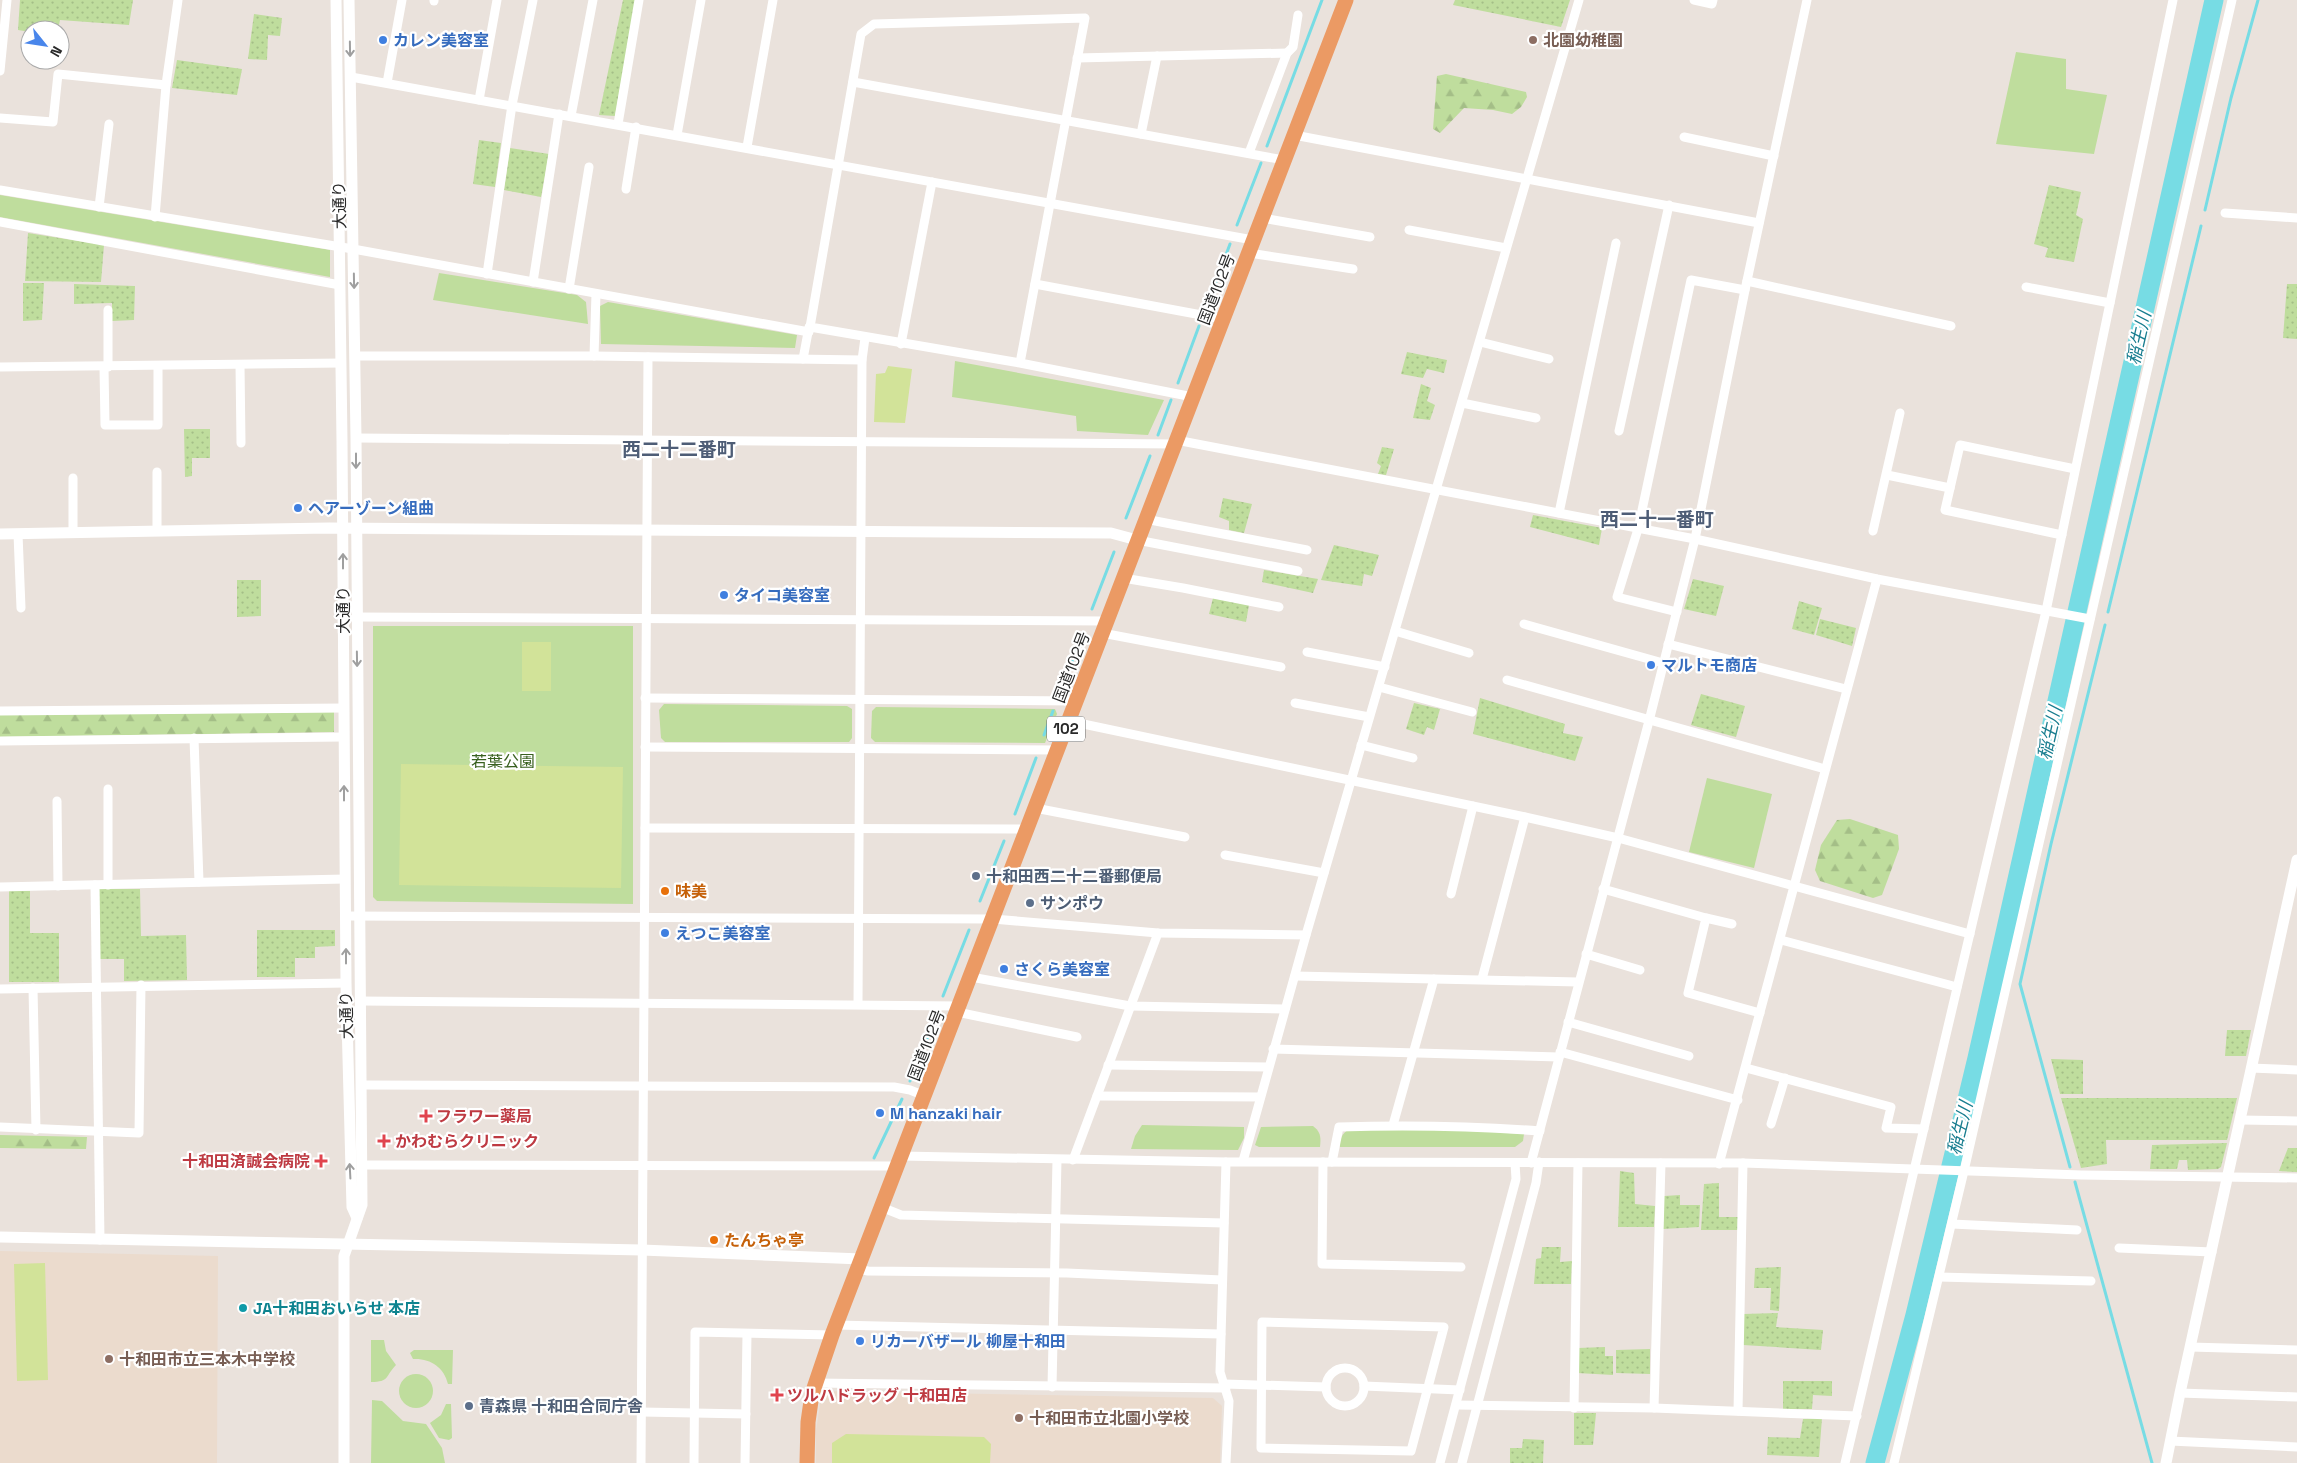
<svg xmlns="http://www.w3.org/2000/svg" width="2297" height="1463" viewBox="0 0 2297 1463" font-family="'Space Grotesk','Noto Sans JP',sans-serif">
<defs>
<pattern id="forest-firs" width="22" height="20" patternUnits="userSpaceOnUse" patternTransform="scale(1.25)"><rect width="22" height="20" fill="#bfdd9d"/><path d="M5 1l3.5 6h-7zM16 11l3.5 6h-7z" fill="#a4be87"/></pattern>
<pattern id="garden-dots" width="8" height="8" patternUnits="userSpaceOnUse" patternTransform="scale(1.25)"><rect width="8" height="8" fill="#bfdd9d"/><path d="M2 2h.1M6 6h.1" fill="none" stroke="#a4be87" stroke-width="1.8" stroke-linecap="round"/></pattern>
</defs>
<rect width="100%" height="100%" fill="#eae2dc"/>
<g fill="#ebdbcd">
<polygon points="0,1251 218,1256 217,1463 0,1463"/>
<polygon points="822,1391 1213,1398 1222,1406 1220,1463 816,1463 816,1431"/>
</g>
<g fill="#bfdd9d">
<polygon points="2016,52 2066,59 2066,89 2107,95 2094,154 1996,144"/>
<polygon points="0,195 330,250 330,277 0,217"/>
<polygon points="439,273 577,295 586,302 588,324 433,300"/>
<polygon points="608,302 797,335 795,348 601,344 600,306"/>
<polygon points="955,361 1164,400 1148,435 1077,431 1076,416 952,397"/>
<polygon points="373,626 633,626 633,904 377,901 373,897"/>
<polygon points="664,704 847,706 852,709 852,738 849,742 665,742 661,738 659,710"/>
<polygon points="876,707 1055,709 1057,714 1045,743 875,742 871,738 872,711"/>
<polygon points="1707,778 1772,794 1754,868 1689,852"/>
<polygon points="1142,1125 1244,1127 1244,1138 1238,1150 1131,1149 1135,1136"/>
<path d="M 1313,1126 C 1321,1132 1321,1138 1320,1147 L 1259,1147 L 1255,1145 L 1261,1127 Z"/>
<path d="M 1412,1127 L 1524,1134 L 1523,1141 L 1515,1147 L 1340,1147 C 1338,1140 1343,1133 1349,1129 Z"/>
<path d="M 371,1340 L 384,1340 L 386,1351 L 396,1365 C 385,1376 390,1382 371,1382 Z"/>
<path d="M 414,1350 L 453,1350 L 452,1384 L 448,1384 C 444,1367 430,1358 413,1359 L 410,1353 Z"/>
<circle cx="416" cy="1391" r="17"/>
<polygon points="372,1400 382,1401 403,1421 426,1424 442,1448 445,1463 371,1463"/>
<polygon points="446,1404 451,1404 452,1438 449,1440 439,1438 430,1423 441,1415"/>
</g>
<g fill="url(#forest-firs)">
<polygon points="1446,74 1526,92 1527,97 1521,107 1512,114 1493,110 1464,108 1440,133 1433,129 1437,76"/>
<polygon points="334,712 334,732 0,737 0,715"/>
<polygon points="1850,819 1898,835 1899,849 1882,895 1873,898 1820,881 1815,870 1821,845 1837,820"/>
<polygon points="0,1135 87,1137 86,1149 0,1148"/>
</g>
<g fill="url(#garden-dots)">
<polygon points="20,0 133,0 129,25 60,20 58,30 30,32 18,30"/>
<polygon points="623,0 636,0 615,116 599,115"/>
<polygon points="1455,0 1570,0 1561,27 1453,5"/>
<polygon points="254,14 282,18 280,36 268,35 267,60 248,59"/>
<polygon points="177,60 242,69 237,95 172,88"/>
<polygon points="479,140 501,143 495,187 473,184"/>
<polygon points="510,148 549,154 541,197 504,190"/>
<polygon points="2049,185 2081,192 2076,215 2083,219 2074,262 2045,257 2048,248 2034,244"/>
<polygon points="28,233 104,245 101,282 25,281"/>
<polygon points="23,283 44,283 42,320 23,321"/>
<polygon points="74,284 135,286 134,320 112,321 112,303 74,304"/>
<polygon points="2287,284 2297,284 2297,339 2283,338"/>
<polygon points="1407,352 1447,360 1444,373 1427,369 1423,378 1401,374"/>
<polygon points="1421,384 1431,388 1427,401 1435,405 1430,420 1413,418"/>
<polygon points="184,429 210,429 210,458 192,458 192,476 185,477"/>
<polygon points="1382,447 1394,449 1386,475 1378,474 1381,466 1377,463"/>
<polygon points="1223,498 1252,504 1244,533 1229,530 1229,521 1219,517"/>
<polygon points="1533,515 1602,528 1599,545 1530,527"/>
<polygon points="1334,545 1379,555 1372,576 1364,574 1362,586 1321,580"/>
<polygon points="1264,570 1318,579 1313,593 1262,582"/>
<polygon points="1693,579 1724,586 1716,616 1684,609"/>
<polygon points="237,580 261,580 261,616 237,617"/>
<polygon points="1213,598 1249,605 1246,622 1209,614"/>
<polygon points="1799,601 1822,608 1814,635 1792,629"/>
<polygon points="1820,619 1856,628 1852,646 1816,635"/>
<polygon points="1701,694 1745,706 1736,737 1691,725"/>
<polygon points="1480,698 1565,724 1563,733 1583,737 1575,761 1473,734"/>
<polygon points="1414,703 1440,709 1434,730 1427,727 1424,735 1406,729"/>
<polygon points="99,889 140,889 141,936 186,935 187,980 124,981 124,959 100,959"/>
<polygon points="9,891 30,891 30,933 59,933 59,982 9,982"/>
<polygon points="257,930 335,930 335,946 315,947 315,958 295,958 295,977 257,977"/>
<polygon points="2227,1030 2251,1030 2246,1056 2225,1056"/>
<polygon points="2051,1059 2083,1060 2083,1094 2060,1094"/>
<polygon points="2061,1098 2237,1098 2227,1140 2106,1140 2107,1164 2081,1168"/>
<polygon points="2227,1143 2221,1167 2218,1169 2188,1170 2187,1160 2179,1160 2177,1169 2150,1169 2152,1145"/>
<polygon points="2288,1148 2297,1148 2297,1172 2279,1171"/>
<polygon points="1620,1171 1634,1173 1635,1204 1655,1206 1654,1227 1618,1227"/>
<polygon points="1719,1183 1719,1217 1738,1217 1738,1230 1701,1230 1704,1184"/>
<polygon points="1680,1195 1680,1205 1700,1205 1699,1227 1663,1229 1664,1196"/>
<polygon points="1542,1247 1561,1247 1560,1262 1572,1261 1571,1284 1534,1284 1536,1259 1541,1258"/>
<polygon points="1781,1267 1779,1311 1770,1310 1771,1288 1754,1288 1755,1268"/>
<polygon points="1778,1313 1776,1327 1823,1330 1821,1350 1743,1345 1743,1314"/>
<polygon points="1605,1347 1605,1356 1613,1356 1613,1375 1577,1373 1578,1348"/>
<polygon points="1650,1349 1650,1374 1616,1373 1616,1350"/>
<polygon points="1783,1381 1832,1381 1832,1396 1813,1395 1812,1409 1783,1409"/>
<polygon points="1574,1413 1596,1413 1593,1445 1574,1445"/>
<polygon points="1822,1418 1819,1457 1767,1455 1768,1437 1800,1438 1803,1419"/>
<polygon points="1523,1439 1544,1440 1543,1463 1510,1463 1510,1448 1522,1448"/>
</g>
<g fill="#d2e399">
<polygon points="888,366 912,369 905,423 874,422 876,374 885,373"/>
<rect x="522" y="642" width="29" height="49"/>
<polygon points="401,764 623,767 621,888 399,885"/>
<polygon points="45,1263 48,1380 17,1381 14,1264"/>
<polygon points="846,1434 984,1437 991,1444 990,1463 832,1463 832,1443"/>
</g>
<g fill="none" stroke-linecap="round" stroke-linejoin="round">
<g stroke="#77dce4" stroke-width="3">
<polyline points="1267,146 1322,0"/>
<polyline points="2205,210 2231,98 2258,0"/>
<polyline points="1237,225 1261,163"/>
<polyline points="1208,303 1230,244"/>
<polyline points="1178,383 1199,326"/>
<polyline points="1158,435 1171,400"/>
<polyline points="1126,518 1150,456"/>
<polyline points="1092,609 1114,552"/>
<polyline points="2108,612 2201,226"/>
<polyline points="1061,691 1083,633"/>
<polyline points="1044,735 1053,711"/>
<polyline points="1015,814 1036,758"/>
<polyline points="980,901 1004,841"/>
<polyline points="943,996 969,930"/>
<polyline points="910,1081 936,1017"/>
<polyline points="874,1158 902,1099"/>
<polyline points="2070,1167 2020,984 2051,844 2105,625"/>
<polyline points="2075,1182 2152,1463"/>
</g>
<polyline stroke="#77dce4" stroke-width="19" points="1875,1463 1915,1315 1977,1058 2214,0"/>
<g stroke="#fff" stroke-width="9">
<polyline points="1694,0 1712,4 1713,0"/>
<polyline points="434,1 434,0"/>
<polyline points="1077,58 1287,53"/>
<polyline points="0,71 7,0"/>
<polyline points="351,77 1253,240"/>
<polyline points="853,82 1284,160"/>
<polyline points="387,83 402,0"/>
<polyline points="479,100 497,0"/>
<polyline points="571,116 593,0"/>
<polyline points="0,118 53,122 58,74 166,85"/>
<polyline points="618,124 639,0"/>
<polyline points="1141,134 1157,56"/>
<polyline points="677,135 701,0"/>
<polyline points="1294,135 1759,223"/>
<polyline points="1684,137 1774,156"/>
<polyline points="747,147 773,0"/>
<polyline points="1249,153 1287,53 1293,47 1298,15"/>
<polyline points="626,189 636,127"/>
<polyline points="0,190 353,249 809,332"/>
<polyline points="99,207 109,124"/>
<polyline points="2225,213 2297,218"/>
<polyline points="155,217 166,85 178,0"/>
<polyline points="1262,218 1370,237"/>
<polyline points="0,222 340,285"/>
<polyline points="1409,230 1506,248"/>
<polyline points="1249,253 1353,269"/>
<polyline points="487,274 512,105 533,0"/>
<polyline points="1747,281 1951,326"/>
<polyline points="533,282 559,114"/>
<polyline points="1035,284 1223,319"/>
<polyline points="2026,287 2110,303"/>
<polyline points="569,289 589,167"/>
<polyline points="108,310 108,367"/>
<polyline points="1480,342 1549,359"/>
<polyline points="901,344 932,182"/>
<polyline points="355,356 594,356 862,360"/>
<polyline points="594,356 596,294"/>
<polyline points="803,359 809,327"/>
<polyline points="1020,363 1085,18 874,24 861,34 810,327 1020,363 1193,397"/>
<polyline points="240,365 241,443"/>
<polyline points="0,367 341,363"/>
<polyline points="104,367 105,425 158,425 158,366"/>
<polyline points="1462,403 1536,418"/>
<polyline points="1619,431 1669,205"/>
<polyline points="356,438 1175,444"/>
<polyline points="1176,440 1695,539 1877,579 2090,619"/>
<polyline points="157,472 157,531"/>
<polyline points="1887,475 1950,488"/>
<polyline points="73,478 73,532"/>
<polyline points="1559,513 1616,243"/>
<polyline points="1145,519 1307,550"/>
<polyline points="1873,531 1900,413"/>
<polyline points="18,534 21,608"/>
<polyline points="2062,535 1945,510 1960,445 2075,469"/>
<polyline points="1137,540 1298,571"/>
<polyline points="1123,578 1183,588 1279,607"/>
<polyline points="1677,612 1617,597 1638,529 1691,280 1745,290"/>
<polyline points="356,617 1107,621"/>
<polyline points="1524,624 1663,663"/>
<polyline points="1395,631 1469,653"/>
<polyline points="1102,633 1281,667"/>
<polyline points="1668,644 1846,689"/>
<polyline points="1307,652 1385,667"/>
<polyline points="1507,680 1825,769"/>
<polyline points="1379,687 1472,712"/>
<polyline points="645,698 1076,701"/>
<polyline points="1295,703 1369,717"/>
<polyline points="0,711 344,708"/>
<polyline points="1069,721 1525,817 1618,838 1970,934"/>
<polyline points="194,738 199,882"/>
<polyline points="0,741 344,737"/>
<polyline points="1361,745 1413,758"/>
<polyline points="645,747 1058,750"/>
<polyline points="57,801 58,886"/>
<polyline points="1035,808 1185,837"/>
<polyline points="645,828 1027,829"/>
<polyline points="1225,855 1324,873"/>
<polyline points="95,885 100,1240"/>
<polyline points="108,885 108,789"/>
<polyline points="0,887 345,879"/>
<polyline points="1603,889 1706,918 1688,993 1760,1013"/>
<polyline points="1451,894 1473,806"/>
<polyline points="346,916 993,919 1158,933 1306,935"/>
<polyline points="1706,918 1732,924"/>
<polyline points="1781,940 1957,987"/>
<polyline points="1586,954 1640,970"/>
<polyline points="1295,976 1578,982"/>
<polyline points="971,977 1130,1006 1285,1009"/>
<polyline points="1482,979 1525,817"/>
<polyline points="33,988 36,1130"/>
<polyline points="0,989 346,983"/>
<polyline points="360,1001 960,1006"/>
<polyline points="858,1004 862,360 865,338"/>
<polyline points="957,1012 1077,1037"/>
<polyline points="1568,1022 1689,1056"/>
<polyline points="1273,1049 1559,1057"/>
<polyline points="1560,1052 1738,1100"/>
<polyline points="1108,1065 1268,1067"/>
<polyline points="1746,1068 1891,1107 1886,1128 1924,1129"/>
<polyline points="2251,1068 2297,1070"/>
<polyline points="361,1085 894,1087 910,1090 925,1096"/>
<polyline points="1097,1096 1260,1097"/>
<polyline points="2240,1120 2297,1121"/>
<polyline points="1771,1124 1785,1078"/>
<polyline points="1393,1125 1434,979"/>
<polyline points="0,1127 139,1133 141,985"/>
<polyline points="901,1156 1226,1162 1743,1163 2081,1175 2297,1178"/>
<polyline points="1073,1160 1158,933"/>
<polyline points="1243,1161 1306,935 1579,0"/>
<polyline points="1226,1162 1220,1372 1229,1401 1226,1463"/>
<polyline points="1323,1162 1322,1264 1461,1267"/>
<path d="M 1332,1162 L 1339,1127 C 1406,1125 1473,1126 1540,1131"/>
<polyline points="1531,1163 1649,721 1695,539 1745,290 1807,0"/>
<polyline points="1719,1164 1877,579"/>
<polyline points="362,1165 898,1166"/>
<polyline points="881,1207 901,1215 1224,1223"/>
<polyline points="1952,1224 2077,1230"/>
<polyline points="2119,1248 2212,1252"/>
<polyline points="857,1269 868,1271 1067,1273 1222,1280"/>
<polyline points="1939,1277 2091,1281"/>
<polygon points="1262,1322 1444,1327 1411,1451 1261,1448"/>
<polyline points="836,1325 1221,1334"/>
<polyline points="2190,1347 2297,1350"/>
<circle cx="1345" cy="1387" r="19"/>
<polyline points="815,1383 1226,1388"/>
<polyline points="1225,1384 1326,1387"/>
<polyline points="1364,1386 1460,1390"/>
<polyline points="1052,1387 1057,1160"/>
<polyline points="2180,1393 2297,1397"/>
<polyline points="1456,1405 1654,1408 1857,1416"/>
<polyline points="1574,1408 1578,1163"/>
<polyline points="1654,1408 1661,1163"/>
<polyline points="1738,1411 1743,1163"/>
<polyline points="642,1412 746,1414"/>
<polyline points="2170,1441 2297,1447"/>
<polyline points="641,1463 648,357"/>
<polyline points="694,1463 695,1332 832,1335"/>
<polyline points="745,1463 747,1334"/>
<polyline points="1440,1463 1516,1179 1515,1163"/>
<polyline points="1462,1463 1536,1183 1539,1162"/>
<polyline points="1845,1463 2046,611 2173,0"/>
<polyline points="1894,1463 1964,1171 2232,0"/>
</g>
<g stroke="#fff" stroke-width="11">
<polyline points="336,0 342,441 346,983 352,1207 357,1218"/>
<polyline points="0,534 329,528 1111,533 1137,540"/>
<polyline points="0,1237 642,1250 861,1259"/>
<polyline points="344,1463 344,1256 362,1205 356,438 349,0"/>
<polyline points="2166,1463 2180,1393 2297,860"/>
</g>
<polyline stroke="#eb9a64" stroke-width="15" points="807,1463 808,1422 812,1394 832,1335 1346,0"/>
</g>
<defs><path id="oneway-shaft" d="M-6 0H5M1.5-3L5.5 0L1.5 3" fill="none" stroke-width="1.6" stroke-linecap="round" stroke-linejoin="round" transform="scale(1.25)"/></defs>
<g stroke="#9f9f9f">
<use href="#oneway-shaft" transform="translate(350 49) rotate(89)"/>
<use href="#oneway-shaft" transform="translate(354 281) rotate(89)"/>
<use href="#oneway-shaft" transform="translate(356 461) rotate(90)"/>
<use href="#oneway-shaft" transform="translate(343 561) rotate(-90)"/>
<use href="#oneway-shaft" transform="translate(357 659) rotate(89)"/>
<use href="#oneway-shaft" transform="translate(344 793) rotate(-90)"/>
<use href="#oneway-shaft" transform="translate(346 956) rotate(-90)"/>
<use href="#oneway-shaft" transform="translate(350 1171) rotate(-93)"/>
</g>
<g fill="#3f7fe0" stroke="#fff" stroke-width="2">
<circle cx="383" cy="40" r="5"/>
<circle cx="298" cy="508" r="5"/>
<circle cx="724" cy="595" r="5"/>
<circle cx="1651" cy="665" r="5"/>
<circle cx="665" cy="933" r="5"/>
<circle cx="1004" cy="969" r="5"/>
<circle cx="880" cy="1113" r="5"/>
<circle cx="860" cy="1341" r="5"/>
</g>
<g fill="#8d6e63" stroke="#fff" stroke-width="2">
<circle cx="1533" cy="40" r="5"/>
<circle cx="109" cy="1359" r="5"/>
<circle cx="1019" cy="1418" r="5"/>
</g>
<g fill="#5c6f8a" stroke="#fff" stroke-width="2">
<circle cx="976" cy="876" r="5"/>
<circle cx="1030" cy="903" r="5"/>
<circle cx="469" cy="1406" r="5"/>
</g>
<g fill="#e8710a" stroke="#fff" stroke-width="2">
<circle cx="665" cy="891" r="5"/>
<circle cx="714" cy="1240" r="5"/>
</g>
<g fill="#e0444e" stroke="#fff" stroke-width="2">
<path d="M423.5 1108.5h5v5h5v5h-5v5h-5v-5h-5v-5h5z"/>
<path d="M381.5 1133.5h5v5h5v5h-5v5h-5v-5h-5v-5h5z"/>
<path d="M318.5 1153.5h5v5h5v5h-5v5h-5v-5h-5v-5h5z"/>
<path d="M774.5 1387.5h5v5h5v5h-5v5h-5v-5h-5v-5h5z"/>
</g>
<circle fill="#0f9aa8" stroke="#fff" stroke-width="2" cx="243" cy="1308" r="5"/>
<g text-anchor="middle" stroke-width="4.5" stroke-linejoin="round" paint-order="stroke">
<rect fill="#fff" stroke="#696969" stroke-width="1" x="1047" y="716.5" width="38" height="25" rx="4"/>
<g font-size="15" font-weight="bold" fill="#292929">
<text x="1066" y="734">102</text>
</g>
<g font-size="16" font-weight="bold" fill="#366cbe" stroke="#fff" text-anchor="start">
<text x="393" y="46">カレン美容室</text>
<text x="308" y="514">ヘアーゾーン組曲</text>
<text x="734" y="601">タイコ美容室</text>
<text x="1661" y="671">マルトモ商店</text>
<text x="675" y="939">えつこ美容室</text>
<text x="1014" y="975">さくら美容室</text>
<text x="890" y="1119">M hanzaki hair</text>
<text x="870" y="1347">リカーバザール 柳屋十和田</text>
</g>
<g font-size="16" font-weight="bold" fill="#785e54" stroke="#fff" text-anchor="start">
<text x="1543" y="46">北園幼稚園</text>
<text x="119" y="1365">十和田市立三本木中学校</text>
<text x="1029" y="1424">十和田市立北園小学校</text>
</g>
<g font-size="16" fill="#292929" stroke="#fff">
<text transform="translate(339 205) rotate(-91)" y="6">大通り</text>
<text transform="translate(1216 289) rotate(-69)" y="6">国道102号</text>
<text transform="translate(343 610) rotate(-90)" y="6">大通り</text>
<text transform="translate(1071 667) rotate(-69)" y="6">国道102号</text>
<text transform="translate(346 1015) rotate(-91)" y="6">大通り</text>
<text transform="translate(926 1045) rotate(-69)" y="6">国道102号</text>
</g>
<g font-size="16" fill="#39601f" stroke="#fff">
<text x="503" y="767">若葉公園</text>
</g>
<g font-size="16" font-weight="bold" fill="#4e5e75" stroke="#fff" text-anchor="start">
<text x="986" y="882">十和田西二十二番郵便局</text>
<text x="1040" y="909">サンポウ</text>
<text x="479" y="1412">青森県 十和田合同庁舎</text>
</g>
<g font-size="16" font-weight="bold" fill="#c56008" stroke="#fff" text-anchor="start">
<text x="675" y="897">味美</text>
<text x="724" y="1246">たんちゃ亭</text>
</g>
<g font-size="16" font-weight="bold" fill="#be3a42" stroke="#fff" text-anchor="start">
<text x="436" y="1122">フラワー薬局</text>
<text x="395" y="1147">かわむらクリニック</text>
<text x="310" y="1167" text-anchor="end">十和田済誠会病院</text>
<text x="787" y="1401">ツルハドラッグ 十和田店</text>
</g>
<g font-size="16" font-weight="bold" fill="#0d838f" stroke="#fff" text-anchor="start">
<text x="253" y="1314">JA十和田おいらせ 本店</text>
</g>
<g font-size="18" font-style="italic" fill="#187d8f" stroke="#fff">
<text transform="translate(2139 338) rotate(-77)" y="6">稲生川</text>
<text transform="translate(2050 733) rotate(-77)" y="6">稲生川</text>
<text transform="translate(1960 1128) rotate(-76)" y="6">稲生川</text>
</g>
<g font-size="19" font-weight="bold" fill="#4e5d76" stroke="#fff">
<text x="679" y="456">西二十二番町</text>
<text x="1657" y="526">西二十一番町</text>
</g>
</g>
<g transform="translate(45 45) rotate(120)"><circle r="24" fill="#ffffff" stroke="#a9a9a9"/>
<path d="M0-4L9 19L0 12L-9 19Z" fill="#4986eb"/>
<text y="-8" font-size="14" font-weight="bold" text-anchor="middle" fill="#292929">N</text>
</g>
</svg>
